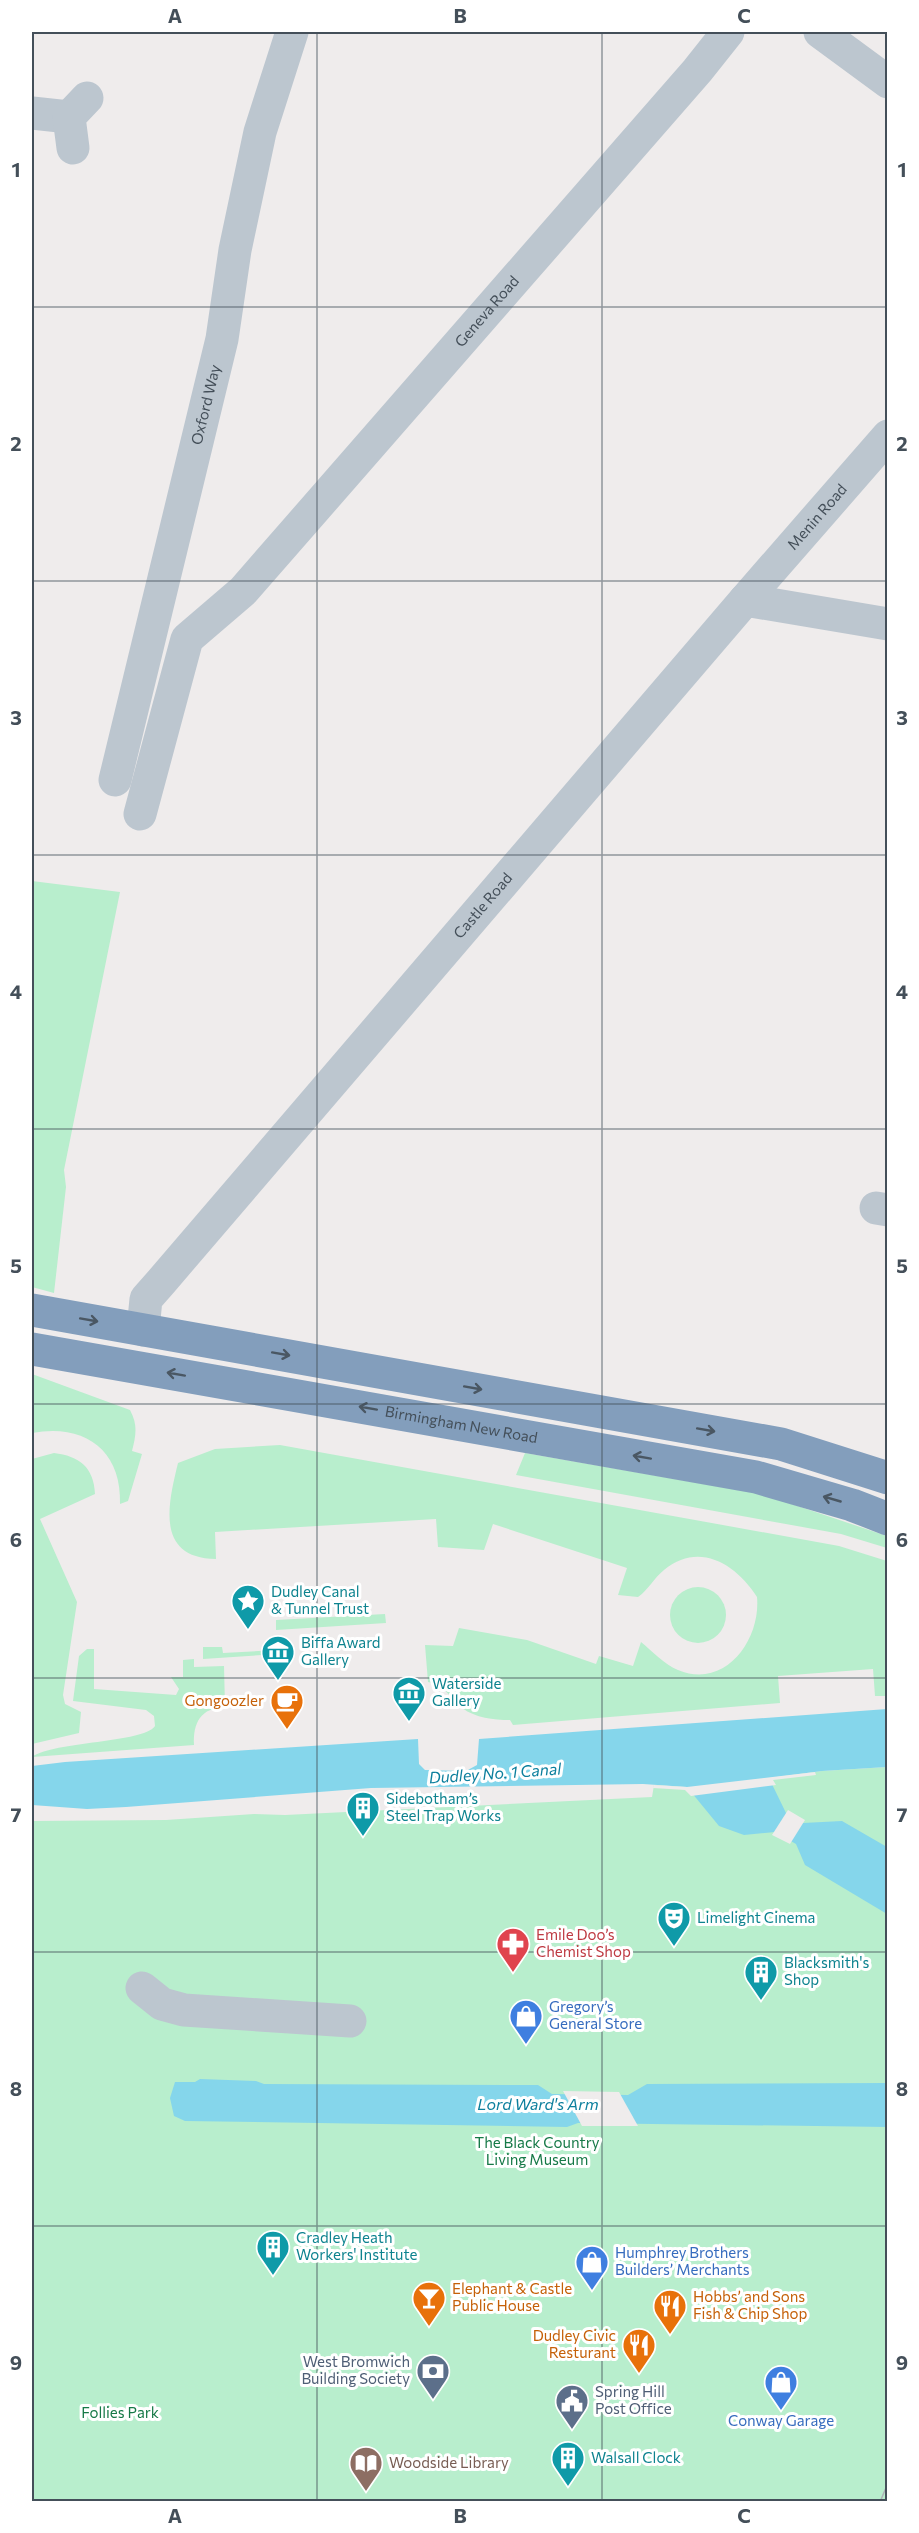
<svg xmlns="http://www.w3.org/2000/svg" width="919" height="2533" viewBox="0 0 919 2533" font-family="Commissioner,sans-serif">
<rect width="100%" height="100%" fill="#efecec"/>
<g fill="#b8eecd">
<polygon points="32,881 120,892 64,1170 66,1187 54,1293 32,1287"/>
<path d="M 32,1374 L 130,1410 C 138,1425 136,1435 132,1451 L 142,1454 L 128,1501 L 120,1504 C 122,1449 83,1423 32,1433 Z"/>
<path d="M 280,1445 L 839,1546 L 887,1561 L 887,1696 L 875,1696 L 873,1669 L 778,1676 L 780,1703 L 513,1725 L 510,1720 C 493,1720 476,1718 462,1708 C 450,1698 445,1685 428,1682 L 425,1645 L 453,1646 L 459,1628 L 527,1640 L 596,1664 L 599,1656 L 633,1666 L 641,1642 C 652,1651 665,1665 678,1670 C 725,1690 761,1640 757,1597 C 736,1564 699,1541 664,1570 C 654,1578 648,1590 638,1597 L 618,1595 L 627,1568 L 493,1524 L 484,1550 L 438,1547 L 436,1519 L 215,1532 L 216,1559 C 155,1558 168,1504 178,1463 L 215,1449 Z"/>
<path d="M 54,1453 C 79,1456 94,1467 95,1494 L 40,1519 L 77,1602 L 63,1695 L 65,1704 L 81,1712 L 79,1733 L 32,1744 L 32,1459 Z"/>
<polygon points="525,1453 762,1494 887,1536 887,1548 841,1534 516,1475"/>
<circle cx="698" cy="1615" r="28"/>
<polygon points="385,1614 386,1623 276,1630 276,1620"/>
<polygon points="203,1647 222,1647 223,1653 277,1650 278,1654 203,1659"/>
<path d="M 87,1649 L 94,1649 L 94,1689 L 176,1695 L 179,1689 L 171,1677 L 183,1677 L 183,1660 L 194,1659 L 194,1667 L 224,1666 L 225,1707 C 201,1708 193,1722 194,1745 L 32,1757 C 54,1741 144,1743 155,1726 L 154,1716 L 146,1710 L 73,1701 L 79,1656 Z"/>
<polygon points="887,1767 887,2501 32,2501 32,1821 166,1820 254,1814 285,1815 652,1797 654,1785 687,1787 822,1771"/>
</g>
<g fill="#85d6eb">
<polygon points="887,1709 887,1767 822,1771 769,1778 786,1813 803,1823 842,1821 887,1847 887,1914 805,1865 796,1844 775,1832 744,1835 719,1826 687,1787 643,1784 371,1788 126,1807 87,1809 32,1805 32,1766 65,1762 418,1739 419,1764 425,1770 466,1771 477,1765 479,1739"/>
<polygon points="200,2079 256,2081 264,2084 538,2085 552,2094 628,2095 647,2084 887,2083 888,2127 578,2123 567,2127 185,2121 174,2116 170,2098 175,2082 195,2082"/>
</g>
<g fill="#efecec">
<polygon points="815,1772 816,1775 773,1780 776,1785 691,1796 685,1790 653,1788 654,1785 687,1787"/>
<polygon points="788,1810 805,1820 790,1844 772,1835"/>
<polygon points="563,2091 619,2092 638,2126 582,2126"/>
</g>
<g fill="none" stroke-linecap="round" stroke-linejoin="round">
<g stroke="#bcc6cf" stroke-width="33">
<polyline points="820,32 888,82"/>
<polyline points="32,113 69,117"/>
<polyline points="73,148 69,117 87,98"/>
<path id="s1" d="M 745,600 L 888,436"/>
<path id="s2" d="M 115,780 L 222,339 L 235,250 L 260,132 L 292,32"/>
<path id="s3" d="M 140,814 L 187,639 L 243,591 L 697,71 L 728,32"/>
<polyline points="876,1208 888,1210"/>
<path id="s4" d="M 143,1330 L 146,1299 L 161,1282 L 745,600 L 888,624"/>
<polyline points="142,1988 162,2004 184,2010 350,2021"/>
</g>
<g stroke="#839ebc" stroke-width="33">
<polyline points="32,1310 781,1444 888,1478"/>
<path id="s5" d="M 32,1349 L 756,1477 L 852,1505 L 888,1519"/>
</g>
<polyline stroke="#aeb1b6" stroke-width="1.5" points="880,2502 888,2483"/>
</g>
<defs><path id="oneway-shaft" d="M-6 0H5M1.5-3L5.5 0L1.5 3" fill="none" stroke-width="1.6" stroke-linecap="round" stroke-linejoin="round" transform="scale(1.5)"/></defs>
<g stroke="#4a5763">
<use href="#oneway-shaft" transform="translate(89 1320) rotate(10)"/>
<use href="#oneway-shaft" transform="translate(281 1354) rotate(10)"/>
<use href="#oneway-shaft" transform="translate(176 1374) rotate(-170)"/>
<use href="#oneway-shaft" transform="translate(473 1388) rotate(10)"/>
<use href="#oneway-shaft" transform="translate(368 1408) rotate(-170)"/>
<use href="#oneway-shaft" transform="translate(706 1430) rotate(10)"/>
<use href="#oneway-shaft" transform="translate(642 1457) rotate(-170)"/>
<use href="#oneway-shaft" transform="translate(832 1499) rotate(-164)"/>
</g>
<path fill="none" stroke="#444f59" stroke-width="1.5" stroke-opacity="0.55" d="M 317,32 L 317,2502M 602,32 L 602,2502M 32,307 L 888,307M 32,581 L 888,581M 32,855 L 888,855M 32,1129 L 888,1129M 32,1404 L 888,1404M 32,1678 L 888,1678M 32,1952 L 888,1952M 32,2226 L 888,2226"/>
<defs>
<symbol id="sight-pin" viewBox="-11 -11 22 30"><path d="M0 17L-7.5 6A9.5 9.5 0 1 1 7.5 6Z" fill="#0f9aa8" stroke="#fff"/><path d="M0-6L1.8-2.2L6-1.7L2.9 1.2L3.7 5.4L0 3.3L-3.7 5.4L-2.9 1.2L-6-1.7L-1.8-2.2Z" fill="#fff"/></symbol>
<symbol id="museum-pin" viewBox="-11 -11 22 30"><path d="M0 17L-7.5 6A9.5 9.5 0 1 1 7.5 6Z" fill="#0f9aa8" stroke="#fff"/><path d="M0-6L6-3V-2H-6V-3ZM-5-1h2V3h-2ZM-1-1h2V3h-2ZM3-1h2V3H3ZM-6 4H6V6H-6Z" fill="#fff"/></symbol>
<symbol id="cafe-pin" viewBox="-11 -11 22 30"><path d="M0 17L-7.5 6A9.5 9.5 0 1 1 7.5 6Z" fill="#e8710a" stroke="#fff"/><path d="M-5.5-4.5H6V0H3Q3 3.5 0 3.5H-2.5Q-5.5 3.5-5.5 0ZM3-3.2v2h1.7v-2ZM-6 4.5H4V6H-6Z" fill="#fff"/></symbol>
<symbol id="building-pin" viewBox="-11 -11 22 30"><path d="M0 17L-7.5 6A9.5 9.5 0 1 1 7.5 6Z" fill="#0f9aa8" stroke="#fff"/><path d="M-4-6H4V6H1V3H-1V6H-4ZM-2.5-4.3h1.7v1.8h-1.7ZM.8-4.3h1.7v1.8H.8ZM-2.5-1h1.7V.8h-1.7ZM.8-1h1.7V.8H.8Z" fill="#fff"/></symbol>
<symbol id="theatre-pin" viewBox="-11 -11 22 30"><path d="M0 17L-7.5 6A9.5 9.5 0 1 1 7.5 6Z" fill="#0f9aa8" stroke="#fff"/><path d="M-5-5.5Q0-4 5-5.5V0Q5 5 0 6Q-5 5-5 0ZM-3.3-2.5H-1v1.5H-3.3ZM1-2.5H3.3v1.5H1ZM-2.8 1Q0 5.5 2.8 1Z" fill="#fff"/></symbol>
<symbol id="pharmacy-pin" viewBox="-11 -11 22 30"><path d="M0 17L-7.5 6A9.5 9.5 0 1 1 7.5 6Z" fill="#e0444e" stroke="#fff"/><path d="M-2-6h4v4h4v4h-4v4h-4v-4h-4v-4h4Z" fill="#fff"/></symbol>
<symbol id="shop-pin" viewBox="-11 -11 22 30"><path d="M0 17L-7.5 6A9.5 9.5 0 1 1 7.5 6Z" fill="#3f7fe0" stroke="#fff"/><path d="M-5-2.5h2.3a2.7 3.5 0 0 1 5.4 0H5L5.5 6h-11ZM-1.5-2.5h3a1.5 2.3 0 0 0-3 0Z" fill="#fff"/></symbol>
<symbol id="bar-pin" viewBox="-11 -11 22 30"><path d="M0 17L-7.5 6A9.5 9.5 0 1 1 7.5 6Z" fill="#e8710a" stroke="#fff"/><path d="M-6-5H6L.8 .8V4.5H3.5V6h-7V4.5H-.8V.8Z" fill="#fff"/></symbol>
<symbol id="restaurant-pin" viewBox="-11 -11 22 30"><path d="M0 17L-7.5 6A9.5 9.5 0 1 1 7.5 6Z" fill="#e8710a" stroke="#fff"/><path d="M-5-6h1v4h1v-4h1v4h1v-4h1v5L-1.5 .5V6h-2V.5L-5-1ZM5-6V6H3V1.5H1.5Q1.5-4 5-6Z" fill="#fff"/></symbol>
<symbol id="bank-pin" viewBox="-11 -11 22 30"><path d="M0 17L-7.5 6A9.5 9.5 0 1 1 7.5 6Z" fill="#5c6f8a" stroke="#fff"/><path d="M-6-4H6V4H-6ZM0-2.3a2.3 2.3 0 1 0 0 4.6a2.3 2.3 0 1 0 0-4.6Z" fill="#fff"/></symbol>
<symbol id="civic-pin" viewBox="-11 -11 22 30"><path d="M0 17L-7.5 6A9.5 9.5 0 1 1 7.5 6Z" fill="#5c6f8a" stroke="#fff"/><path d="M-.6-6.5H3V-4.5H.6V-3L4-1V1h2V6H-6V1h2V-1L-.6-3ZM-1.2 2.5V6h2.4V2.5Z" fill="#fff"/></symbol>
<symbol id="library-pin" viewBox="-11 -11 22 30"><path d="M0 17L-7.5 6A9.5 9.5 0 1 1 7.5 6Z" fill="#8d6e63" stroke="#fff"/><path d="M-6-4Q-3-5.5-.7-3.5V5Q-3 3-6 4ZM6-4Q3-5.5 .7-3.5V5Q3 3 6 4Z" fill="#fff"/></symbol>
</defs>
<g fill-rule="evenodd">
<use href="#sight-pin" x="229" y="1582" width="38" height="52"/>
<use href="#museum-pin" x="259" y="1633" width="38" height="52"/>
<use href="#museum-pin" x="390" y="1674" width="38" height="52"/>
<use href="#cafe-pin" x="268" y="1682" width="38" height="52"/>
<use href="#building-pin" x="344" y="1789" width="38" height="52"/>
<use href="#theatre-pin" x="655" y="1899" width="38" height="52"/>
<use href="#pharmacy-pin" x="494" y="1925" width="38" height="52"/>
<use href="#building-pin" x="742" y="1953" width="38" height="52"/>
<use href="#shop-pin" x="507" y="1997" width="38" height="52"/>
<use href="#building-pin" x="254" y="2228" width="38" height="52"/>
<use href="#shop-pin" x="573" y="2243" width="38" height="52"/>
<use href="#bar-pin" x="410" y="2279" width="38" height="52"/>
<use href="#restaurant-pin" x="651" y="2287" width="38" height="52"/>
<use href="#restaurant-pin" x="620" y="2326" width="38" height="52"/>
<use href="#bank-pin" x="414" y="2352" width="38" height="52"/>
<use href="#shop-pin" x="762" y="2363" width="38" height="52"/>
<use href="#civic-pin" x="553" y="2382" width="38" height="52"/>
<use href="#building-pin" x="549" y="2439" width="38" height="52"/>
<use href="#library-pin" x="347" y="2444" width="38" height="52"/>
</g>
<g text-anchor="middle" stroke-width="6" stroke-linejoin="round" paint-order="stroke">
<g font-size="15" fill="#444f59" stroke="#fff">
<text dy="5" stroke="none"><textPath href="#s3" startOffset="626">Geneva Road</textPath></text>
<text dy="5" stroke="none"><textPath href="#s2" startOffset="386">Oxford Way</textPath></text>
<text dy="5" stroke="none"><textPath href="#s1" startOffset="110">Menin Road</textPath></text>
<text dy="5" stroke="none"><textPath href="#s4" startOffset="549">Castle Road</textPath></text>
<text dy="5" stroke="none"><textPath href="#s5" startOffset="436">Birmingham New Road</textPath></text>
</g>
<g font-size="15" fill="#0d838f" stroke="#fff" text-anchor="start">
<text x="271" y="1597">Dudley Canal<tspan x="271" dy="17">&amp; Tunnel Trust</tspan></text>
<text x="301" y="1648">Biffa Award<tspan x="301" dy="17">Gallery</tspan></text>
<text x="432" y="1689">Waterside<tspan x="432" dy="17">Gallery</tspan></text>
<text x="386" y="1804">Sidebotham’s<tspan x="386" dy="17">Steel Trap Works</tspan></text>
<text x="697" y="1923">Limelight Cinema</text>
<text x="784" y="1968">Blacksmith's<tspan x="784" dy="17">Shop</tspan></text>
<text x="296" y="2243">Cradley Heath<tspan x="296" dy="17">Workers' Institute</tspan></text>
<text x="591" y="2463">Walsall Clock</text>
</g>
<g font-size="15" fill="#c56008" stroke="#fff" text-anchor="end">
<text x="264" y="1706">Gongoozler</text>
<text x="452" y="2294" text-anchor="start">Elephant &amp; Castle<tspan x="452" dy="17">Public House</tspan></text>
<text x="693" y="2302" text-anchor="start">Hobbs’ and Sons<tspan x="693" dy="17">Fish &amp; Chip Shop</tspan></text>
<text x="616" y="2341">Dudley Civic<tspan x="616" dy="17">Resturant</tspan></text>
</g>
<g font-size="15" fill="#be3a42" stroke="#fff" text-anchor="start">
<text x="536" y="1940">Emile Doo’s<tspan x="536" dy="17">Chemist Shop</tspan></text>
</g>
<g font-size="15" fill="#366cbe" stroke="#fff" text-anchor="start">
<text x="549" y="2012">Gregory’s<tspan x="549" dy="17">General Store</tspan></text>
<text x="615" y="2258">Humphrey Brothers<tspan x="615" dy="17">Builders’ Merchants</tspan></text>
<text x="781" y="2426" text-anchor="middle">Conway Garage</text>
</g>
<g font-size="15" fill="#167947" stroke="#fff">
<text x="537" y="2148">The Black Country<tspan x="537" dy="17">Living Museum</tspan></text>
<text x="120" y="2418">Follies Park</text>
</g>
<g font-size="15" fill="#4e5e75" stroke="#fff" text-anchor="end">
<text x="410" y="2367">West Bromwich<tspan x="410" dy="17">Building Society</tspan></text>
<text x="595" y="2397" text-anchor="start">Spring Hill<tspan x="595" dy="17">Post Office</tspan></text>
</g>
<g font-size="15" fill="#785e54" stroke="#fff" text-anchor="start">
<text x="389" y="2468">Woodside Library</text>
</g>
<g font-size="16" font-style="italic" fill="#0c7f9d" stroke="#fff">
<text transform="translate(495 1773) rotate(-4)" y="6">Dudley No. 1 Canal</text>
<text x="538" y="2110">Lord Ward's Arm</text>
</g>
</g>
<rect width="919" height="2533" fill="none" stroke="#ffffff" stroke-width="66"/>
<rect x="33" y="33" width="853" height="2467" fill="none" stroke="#444f59" stroke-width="2"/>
<g font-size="20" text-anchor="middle" font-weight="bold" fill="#444f59">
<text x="175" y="23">A</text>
<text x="460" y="23">B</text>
<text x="744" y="23">C</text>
<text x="16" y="177">1</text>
<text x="902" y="177">1</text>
<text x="16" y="451">2</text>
<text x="902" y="451">2</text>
<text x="16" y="725">3</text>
<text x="902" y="725">3</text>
<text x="16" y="999">4</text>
<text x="902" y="999">4</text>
<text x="16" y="1273">5</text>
<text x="902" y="1273">5</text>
<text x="16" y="1547">6</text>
<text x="902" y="1547">6</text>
<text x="16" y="1822">7</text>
<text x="902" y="1822">7</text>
<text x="16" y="2096">8</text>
<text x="902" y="2096">8</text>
<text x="16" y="2370">9</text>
<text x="902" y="2370">9</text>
<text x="175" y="2523">A</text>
<text x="460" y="2523">B</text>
<text x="744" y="2523">C</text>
</g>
</svg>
